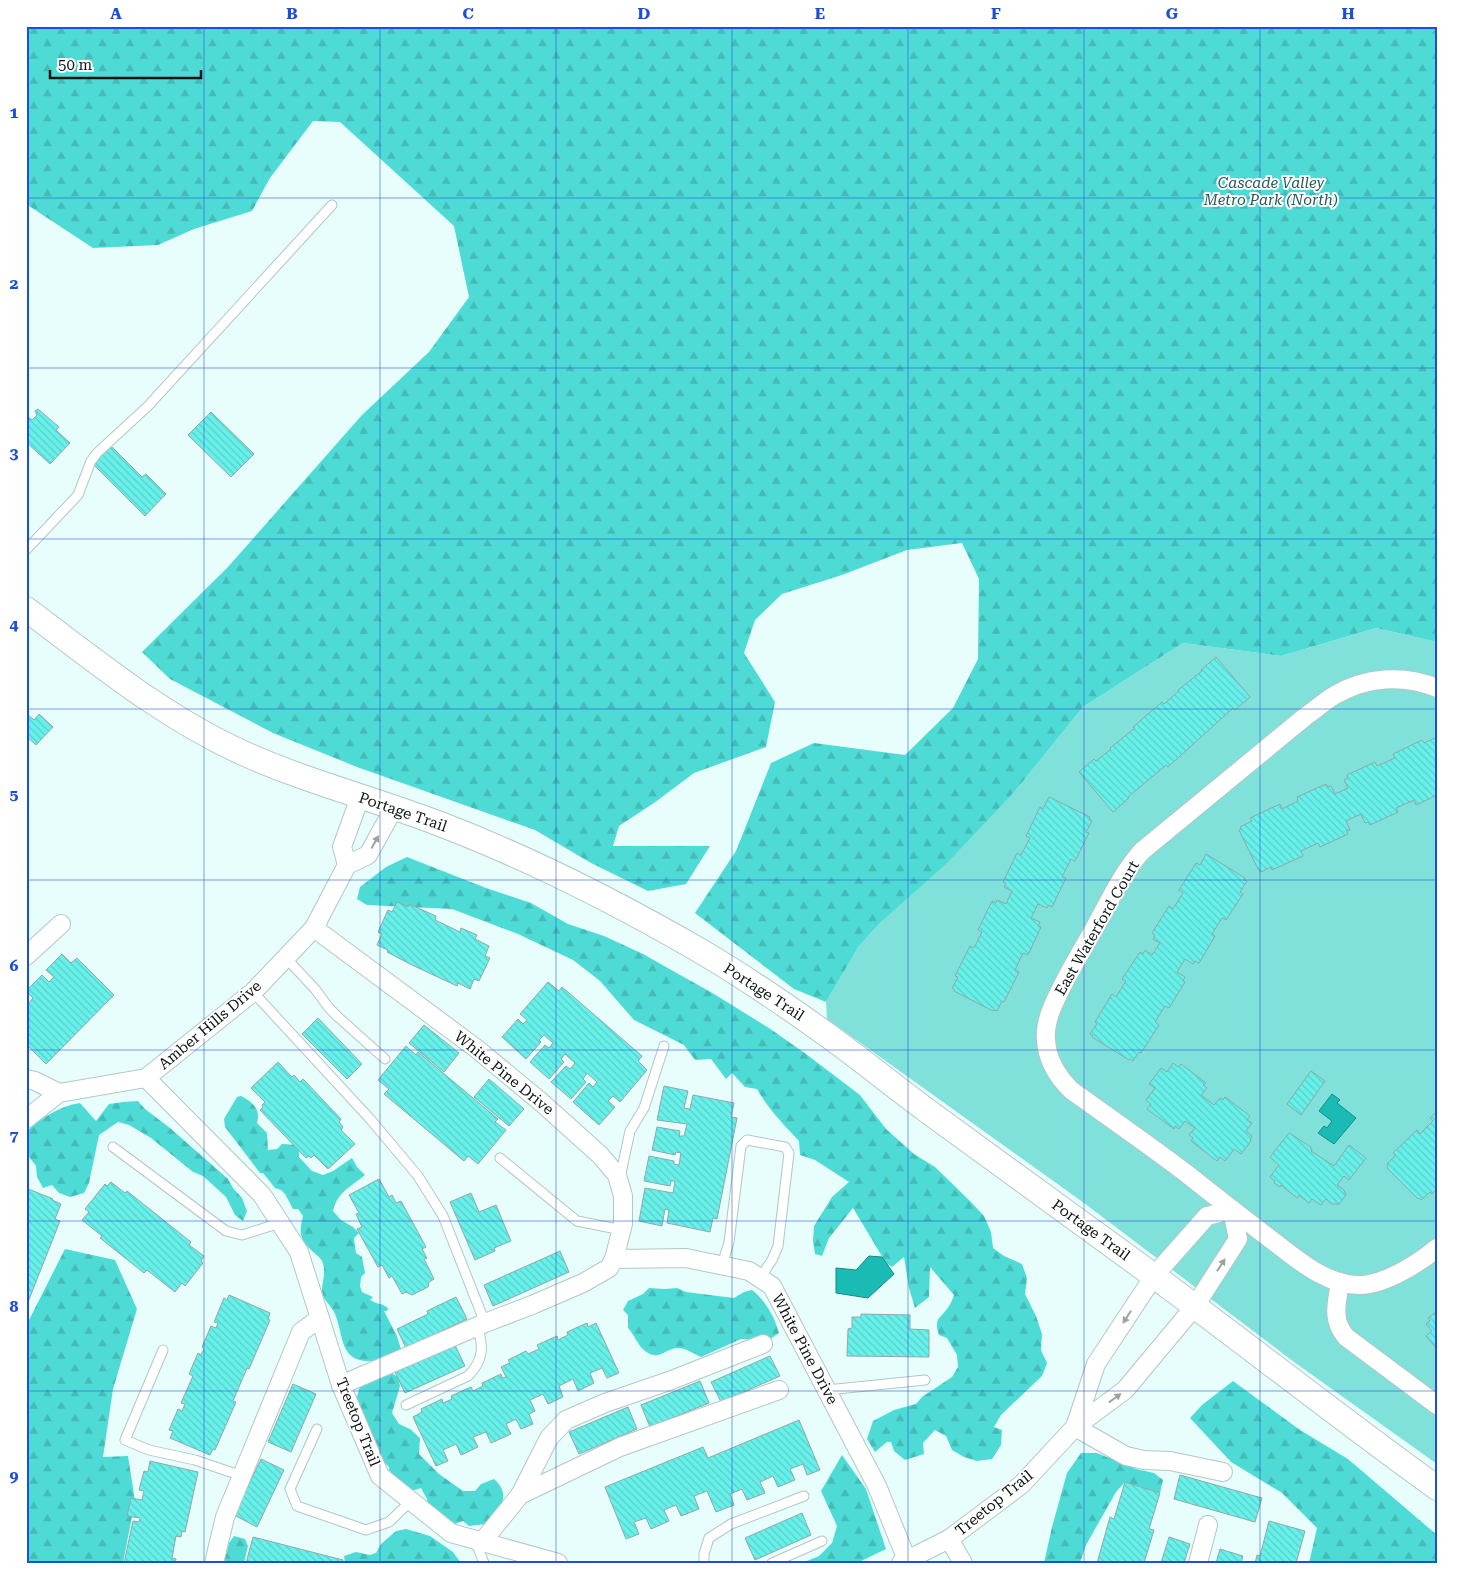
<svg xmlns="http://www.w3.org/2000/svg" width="1463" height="1589" viewBox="0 0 1463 1589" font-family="'Roboto Serif',serif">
<defs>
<pattern id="forest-firs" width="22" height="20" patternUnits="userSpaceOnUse" patternTransform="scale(1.25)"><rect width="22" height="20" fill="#4fdbd5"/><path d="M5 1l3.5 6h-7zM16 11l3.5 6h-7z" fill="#44bbb6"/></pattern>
<pattern id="building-back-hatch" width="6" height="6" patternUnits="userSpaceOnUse" patternTransform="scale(1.25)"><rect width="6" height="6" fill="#68f1ea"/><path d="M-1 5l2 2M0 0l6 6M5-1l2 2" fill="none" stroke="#59cec8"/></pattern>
</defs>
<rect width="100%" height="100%" fill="#e8fefd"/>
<polygon fill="#80e1db" points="1376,628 1437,642 1437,1464 1294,1362 1084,1203 827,1019 826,1002 859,946 881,922 1016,790 1083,707 1183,643 1281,656"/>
<g fill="url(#forest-firs)">
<polygon points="26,26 1437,26 1437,642 1376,628 1281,656 1183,643 1083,707 1016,790 947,863 881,922 859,946 826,1002 794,989 695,913 736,851 771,763 814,743 905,755 953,708 978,659 979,579 962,543 907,550 842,575 782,594 755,620 744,653 775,702 766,747 694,773 654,803 619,826 613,846 710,846 686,884 648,891 591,863 535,830 357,767 273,733 170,679 142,652 227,568 362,415 429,352 469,297 454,226 340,122 313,121 270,178 252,211 194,229 158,245 93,248 26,204"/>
<path d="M 407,857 L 486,888 L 531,903 L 568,924 L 604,936 L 643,954 L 714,994 L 769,1028 L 806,1054 L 860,1095 L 886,1129 L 914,1154 L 935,1167 L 971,1202 L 984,1216 L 991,1232 L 993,1248 L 1004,1256 L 1022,1264 L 1027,1278 L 1025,1294 L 1036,1316 L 1042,1334 L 1041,1350 L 1047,1363 L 1042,1376 L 1001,1415 L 994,1427 L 1002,1430 L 1001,1445 L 992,1459 L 977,1461 L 964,1457 L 952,1450 L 946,1436 L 935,1430 L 923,1443 L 924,1454 L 905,1460 L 894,1451 L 891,1442 L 887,1442 L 875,1452 L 867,1439 L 873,1421 L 894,1410 L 916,1404 L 922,1397 L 952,1377 L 958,1367 L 957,1355 L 947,1338 L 939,1335 C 933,1317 941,1319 949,1306 C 951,1303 953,1298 954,1295 L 930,1267 L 929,1297 L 915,1308 L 909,1288 L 904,1257 L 892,1267 L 886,1263 L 853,1208 L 829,1238 L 822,1256 L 815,1254 L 813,1241 L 814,1226 L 832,1197 L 849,1182 L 815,1160 L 800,1155 L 799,1141 C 783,1124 768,1109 757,1089 L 745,1087 L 732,1073 L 726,1079 L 711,1059 L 695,1060 L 684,1045 L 634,1020 L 600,981 L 573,960 L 518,934 L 452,909 L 367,905 L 357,899 L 360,887 L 386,867 Z"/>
<path d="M 241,1096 C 253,1102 261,1110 257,1123 L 267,1133 L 268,1150 L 277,1149 L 282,1144 L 299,1145 L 299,1157 L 312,1171 L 323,1175 L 333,1171 L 352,1158 L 357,1167 L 365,1175 C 352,1186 337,1192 333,1211 L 341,1220 L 353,1227 L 359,1233 L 354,1238 L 356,1253 L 362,1257 L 365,1273 L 361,1277 L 360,1286 L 362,1292 L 373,1297 L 370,1300 C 376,1304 382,1303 388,1308 L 387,1311 L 384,1311 L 397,1336 L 401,1349 C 391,1357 383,1360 370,1361 C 339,1362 344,1335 335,1314 C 332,1306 323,1301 322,1291 C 322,1281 327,1271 322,1261 C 320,1257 315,1254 311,1250 C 299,1238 299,1232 303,1216 L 298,1209 L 293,1209 L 285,1194 L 281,1190 L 275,1188 L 263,1173 L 260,1173 L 225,1127 L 224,1119 L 237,1097 Z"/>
<path d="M 138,1101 L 145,1109 L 170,1128 L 228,1179 L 233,1188 L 242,1198 L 247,1211 L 243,1221 L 235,1215 L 226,1197 L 203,1176 L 193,1172 L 151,1138 L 129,1125 L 118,1122 L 99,1135 L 89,1183 L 84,1193 L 70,1197 L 59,1193 L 52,1185 L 43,1188 L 37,1177 L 36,1166 L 26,1153 L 27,1131 C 41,1118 60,1106 80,1103 L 96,1121 L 109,1104 L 123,1102 Z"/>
<polygon points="65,1249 115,1260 137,1309 113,1389 103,1457 128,1456 135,1501 123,1563 26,1563 26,1330 29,1320"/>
<path d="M 649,1288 L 665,1289 L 677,1288 L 686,1292 L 734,1298 L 744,1292 L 752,1290 C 766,1301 774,1316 779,1333 L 763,1344 L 745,1339 L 741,1339 L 701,1357 C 694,1354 686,1348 678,1348 C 665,1348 660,1362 645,1351 C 638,1346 634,1334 628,1328 L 628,1315 L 623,1310 L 628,1301 L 643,1294 Z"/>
<path d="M 390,1372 L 398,1377 L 400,1386 L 392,1413 L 399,1424 L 410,1429 L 420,1438 L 419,1454 L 439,1474 L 463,1491 L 475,1491 L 481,1484 L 494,1479 C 513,1496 499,1510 486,1524 L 469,1526 L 463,1521 L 455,1524 L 428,1505 L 427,1499 L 421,1488 L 408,1492 L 389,1470 L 389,1467 L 383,1461 L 356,1401 L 361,1381 Z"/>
<polygon points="1233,1381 1300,1430 1348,1459 1437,1535 1437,1563 1309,1563 1317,1528 1282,1493 1231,1462 1190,1418 1202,1405"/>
<polygon points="1081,1453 1097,1453 1136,1469 1154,1473 1163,1480 1160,1493 1125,1482 1116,1492 1086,1545 1080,1563 1044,1563 1052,1527 1067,1473"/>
<polygon points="842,1455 866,1489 886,1549 857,1563 802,1563 819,1556 832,1543 837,1526 821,1491"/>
<polygon points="406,1529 430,1536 453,1552 461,1563 345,1563 344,1556 356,1552 370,1555 376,1553 381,1544 396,1531"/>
<polygon points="234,1536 245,1539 248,1546 244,1563 224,1563 229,1543"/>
</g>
<g fill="#1bbbb5" stroke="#178985">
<polygon points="1332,1094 1340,1100 1337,1103 1356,1118 1334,1144 1318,1133 1324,1126 1327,1128 1332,1121 1319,1111"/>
<polygon points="869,1256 882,1257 894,1274 868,1298 836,1293 836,1268 856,1270"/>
</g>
<g fill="url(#building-back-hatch)" stroke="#92a7a5">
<polygon points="38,409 59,427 56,430 70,443 50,464 26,442 26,415 32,420 37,415 35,411"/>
<polygon points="211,412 254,454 231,477 188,435"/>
<polygon points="111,446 142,477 146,474 166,494 145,516 93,464"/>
<polygon points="1216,657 1250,697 1235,710 1233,708 1168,767 1166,765 1128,797 1129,798 1113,812 1079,772 1094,759 1096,761 1111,749 1110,748 1135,728 1133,727 1162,702 1164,704 1179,691 1178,690 1202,671 1201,670"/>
<polygon points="26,713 34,720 39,714 53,727 36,745 26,736"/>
<polygon points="1435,738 1437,741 1437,795 1416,805 1414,800 1396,808 1398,812 1370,825 1368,822 1365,823 1361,814 1346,821 1350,830 1346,831 1348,834 1320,847 1318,843 1301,851 1303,856 1272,870 1271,867 1261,872 1258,869 1239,830 1241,829 1240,827 1252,821 1250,818 1280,804 1282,809 1298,801 1297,797 1326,784 1328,787 1331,786 1335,794 1348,788 1344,780 1348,778 1347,775 1375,762 1377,766 1395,758 1393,754 1422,740 1424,743"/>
<polygon points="1049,797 1090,817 1089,819 1092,821 1086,832 1089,833 1075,861 1071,859 1062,877 1066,878 1052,907 1049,905 1047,908 1038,904 1031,918 1040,922 1038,926 1041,927 1028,955 1023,953 1015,970 1019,972 1004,1002 1002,1001 997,1011 994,1010 993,1011 954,991 955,990 952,988 958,977 955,976 970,946 974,948 982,932 978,930 992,901 996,903 997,900 1006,904 1012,891 1004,887 1006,883 1003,882 1017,853 1021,855 1030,838 1026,836 1040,807 1043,809"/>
<polygon points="1206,854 1245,878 1244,880 1247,881 1240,892 1243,894 1226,920 1222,918 1212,934 1215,936 1199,963 1195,961 1193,964 1185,959 1177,972 1185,977 1183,981 1185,982 1169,1008 1165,1006 1155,1022 1159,1025 1141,1053 1139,1052 1133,1061 1130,1059 1129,1060 1092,1037 1093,1036 1090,1034 1097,1024 1095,1022 1112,994 1116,997 1126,981 1122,979 1140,952 1143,954 1145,950 1152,955 1160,943 1153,939 1155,935 1152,933 1169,906 1173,909 1183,893 1179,890 1196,863 1200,865"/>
<polygon points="397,902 408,907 409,904 436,916 435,920 460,932 461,928 477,935 475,939 489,946 485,956 490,958 479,981 474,979 470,989 458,983 457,986 412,965 387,952 388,950 377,945 382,934 378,932 388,910 392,912"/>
<polygon points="62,954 71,963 77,958 114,995 46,1064 26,1044 26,1002 28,1004 33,998 26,991 42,975 49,982 54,977 46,970"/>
<polygon points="548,982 559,991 562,987 642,1056 638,1061 647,1070 620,1102 613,1096 608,1101 615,1107 599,1125 573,1102 589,1083 593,1087 597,1082 587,1073 583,1079 586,1082 571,1099 551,1082 566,1066 570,1069 575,1063 565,1054 561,1059 564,1062 549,1079 530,1062 545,1045 549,1048 553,1043 544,1035 539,1040 541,1042 526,1059 502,1037 518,1019 523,1024 527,1020 520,1014"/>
<polygon points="318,1018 362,1064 347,1079 302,1034"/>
<polygon points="424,1025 459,1053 444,1072 409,1043"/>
<polygon points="406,1046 416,1055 418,1052 498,1119 495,1122 506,1130 478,1164 468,1156 464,1161 384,1094 389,1089 378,1080"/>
<polygon points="278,1062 292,1077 294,1075 300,1082 303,1079 341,1119 339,1122 343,1127 341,1130 355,1144 328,1169 314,1155 311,1158 309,1156 306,1158 260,1110 263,1107 262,1105 265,1102 251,1088"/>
<polygon points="1173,1063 1178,1067 1181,1064 1206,1083 1203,1085 1207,1088 1201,1095 1214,1105 1220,1098 1223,1100 1225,1097 1250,1116 1247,1120 1252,1123 1246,1131 1252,1136 1250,1140 1251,1141 1241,1154 1234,1149 1225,1161 1220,1157 1217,1161 1191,1141 1193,1138 1189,1135 1195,1128 1185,1121 1179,1129 1175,1126 1174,1129 1147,1109 1151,1104 1146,1100 1155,1088 1149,1084 1161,1068 1167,1072"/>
<polygon points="1311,1071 1325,1081 1301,1115 1287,1104"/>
<polygon points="489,1079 524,1109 509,1126 474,1097"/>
<polygon points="664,1086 688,1091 684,1108 690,1109 693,1095 734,1103 731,1117 737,1118 717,1219 713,1218 710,1232 667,1223 669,1210 665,1209 662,1226 639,1221 645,1188 673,1193 675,1181 671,1181 670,1186 644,1181 649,1156 674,1161 674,1164 679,1165 681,1153 676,1152 675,1155 652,1150 657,1127 680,1131 679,1136 684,1136 687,1124 657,1120"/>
<polygon points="1437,1111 1437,1189 1432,1194 1430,1192 1421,1200 1419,1198 1418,1199 1387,1168 1388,1166 1387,1164 1396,1155 1393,1153 1417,1130 1420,1134 1433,1121 1430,1118"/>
<polygon points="1289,1133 1311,1147 1310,1148 1312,1149 1311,1151 1334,1166 1349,1145 1366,1158 1349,1180 1344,1176 1337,1185 1344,1190 1346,1195 1339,1204 1332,1204 1326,1199 1321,1205 1312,1199 1309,1203 1299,1195 1297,1198 1281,1185 1280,1187 1274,1183 1275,1181 1270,1177 1279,1165 1270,1157"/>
<polygon points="379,1179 389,1197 392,1195 396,1203 401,1201 426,1247 422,1249 427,1258 424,1259 434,1279 429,1282 428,1287 412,1295 406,1292 402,1294 392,1276 389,1278 382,1265 378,1267 357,1229 362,1227 356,1214 359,1213 349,1195"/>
<polygon points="111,1182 125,1193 127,1191 191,1242 189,1245 204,1256 201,1261 203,1263 185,1286 182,1283 175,1292 147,1270 144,1273 100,1238 102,1236 82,1220 89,1212 85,1209 105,1184 107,1186"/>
<polygon points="26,1188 53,1199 52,1200 61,1204 55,1219 60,1221 28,1302 26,1301"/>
<polygon points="471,1193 479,1212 496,1205 511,1241 494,1248 495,1251 475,1260 450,1202"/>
<polygon points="560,1251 569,1272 493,1306 484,1285"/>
<polygon points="229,1295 270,1313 268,1319 270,1320 249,1369 247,1368 233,1401 236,1402 215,1450 213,1449 210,1455 170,1438 173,1431 169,1430 178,1409 182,1411 185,1404 181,1403 193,1376 189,1374 198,1353 201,1355 204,1349 202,1347 211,1326 216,1328 218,1323 214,1322 224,1298 227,1300"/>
<polygon points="456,1297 467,1319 406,1348 397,1329 428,1314 427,1311"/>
<polygon points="1437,1311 1437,1349 1426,1336 1432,1331 1426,1324 1430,1321 1428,1318"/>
<polygon points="861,1314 910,1315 910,1329 929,1330 929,1357 847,1356 848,1329 852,1328 852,1317 861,1317"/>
<polygon points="587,1323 588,1327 596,1323 619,1373 607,1378 602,1368 590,1373 594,1383 578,1391 573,1379 559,1386 563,1397 548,1404 543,1394 530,1400 535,1411 529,1414 533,1424 521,1429 516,1419 506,1424 511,1434 491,1443 486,1432 473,1437 478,1447 461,1455 456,1444 443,1450 448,1461 436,1466 413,1417 422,1412 421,1409 442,1399 443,1403 452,1399 451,1396 471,1387 473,1391 483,1386 482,1383 501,1374 502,1378 506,1377 501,1367 510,1363 508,1360 526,1351 528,1354 539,1349 537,1345 557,1336 558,1340 568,1335 567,1332"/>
<polygon points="455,1345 465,1366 405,1393 395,1372"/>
<polygon points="770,1356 780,1376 721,1402 711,1382"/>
<polygon points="700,1381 709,1403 650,1427 641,1405"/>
<polygon points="293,1384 316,1394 291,1452 268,1442"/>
<polygon points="628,1407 637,1429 579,1454 569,1432"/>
<polygon points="799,1420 820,1470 807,1475 803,1464 790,1469 795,1480 778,1487 773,1476 760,1482 765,1493 747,1500 742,1489 730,1494 734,1505 716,1512 707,1491 694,1496 699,1509 681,1516 676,1505 664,1510 669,1521 651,1529 646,1518 634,1522 639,1534 626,1539 605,1487 703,1447 708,1458"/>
<polygon points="261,1459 284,1470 257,1527 234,1515"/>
<polygon points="150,1461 198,1472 185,1532 182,1531 181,1537 176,1536 172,1558 176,1559 175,1563 124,1563 133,1521 139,1522 140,1518 127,1516 131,1498 142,1500 144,1491 139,1490 144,1471 148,1472"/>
<polygon points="1180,1475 1262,1498 1255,1522 1174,1499"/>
<polygon points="1125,1482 1160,1493 1149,1529 1154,1530 1144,1563 1097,1563 1110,1517 1114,1519"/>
<polygon points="802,1513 811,1535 755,1560 745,1538"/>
<polygon points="1269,1521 1305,1531 1296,1563 1255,1563 1257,1555 1260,1556"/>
<polygon points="253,1537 343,1560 342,1563 246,1563"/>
<polygon points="1169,1537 1190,1544 1184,1563 1161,1563"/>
<polygon points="1220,1549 1243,1556 1241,1563 1216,1563"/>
</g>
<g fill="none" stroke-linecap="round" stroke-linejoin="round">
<defs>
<g id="service">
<polyline points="26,550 78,495 91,461 97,453 148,406 332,205"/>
<polyline points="286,958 315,989 329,1008 338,1017 385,1059"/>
<polyline points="253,992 371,1120 418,1176 443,1216 485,1323"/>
<polyline points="113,1147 226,1231 242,1235 280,1223"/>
<polyline points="500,1158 577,1221 622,1230"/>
<polyline points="620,1178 630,1131 644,1108 664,1046"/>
<polyline points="722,1265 729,1242 741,1146 747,1140 785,1147 789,1153 778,1246 772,1260 760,1278"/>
<polyline points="163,1350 125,1440 149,1450 195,1460 242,1476"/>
<polyline points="827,1390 925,1380"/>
<path d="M 406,1405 L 468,1376 C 484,1360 484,1346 477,1326"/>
<polyline points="317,1429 290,1489 297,1506 366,1530 389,1522 411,1501"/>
<polyline points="475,1540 484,1563"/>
<polyline points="704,1563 704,1554 709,1538 731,1524 804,1496"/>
<polyline points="772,1563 822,1541"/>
</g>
<g id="minor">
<path d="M 1437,688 C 1403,674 1366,677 1335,695 C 1325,701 1316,709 1306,716 L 1142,851 C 1122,873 1109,902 1094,929 C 1079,956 1061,984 1050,1013 C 1047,1022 1045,1031 1046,1040 C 1047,1060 1057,1076 1071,1090 C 1111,1119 1152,1147 1191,1177 C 1217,1198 1243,1218 1269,1238 C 1295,1257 1324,1285 1359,1285 C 1384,1285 1418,1264 1437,1248"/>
<polyline points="347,865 342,847 360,797"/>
<polyline points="314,928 477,1049 541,1102 600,1155 617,1175 623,1196 623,1224 614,1259 609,1268 583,1283 532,1305 485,1323 341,1385"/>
<polyline points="26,956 61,924"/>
<polyline points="146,1078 262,1195 299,1252 341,1385 380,1476 451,1533 558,1563"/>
<polyline points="26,1079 35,1081 59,1093"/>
<polyline points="26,1119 59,1093 146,1078 253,992 314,928 347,865 368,855 394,808"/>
<polyline points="614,1259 686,1258 749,1271 772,1286 877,1486 907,1560"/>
<path d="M 1340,1282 C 1337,1303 1331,1319 1346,1337 L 1437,1405"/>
<polyline points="1075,1427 1126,1456 1144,1460 1170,1461 1223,1472"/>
<polyline points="520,1495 549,1438 566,1420 605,1403 669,1381 763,1344"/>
<polyline points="949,1539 963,1563"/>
<polyline points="482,1542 520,1495 620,1447 779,1390"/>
<polyline points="214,1563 225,1517 301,1332 320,1318"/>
<polyline points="901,1563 949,1539 1021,1485 1075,1427 1125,1390 1195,1306 1238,1239 1232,1210 1207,1216 1154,1276 1096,1364 1075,1427"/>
<polyline points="1198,1563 1208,1525"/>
</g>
<path id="secondary" d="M 26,609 C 96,661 163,717 243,753 C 307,782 375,799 440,824 C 529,858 614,901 697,949 C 742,975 787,1006 830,1037 C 866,1063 901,1092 937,1118 C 1009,1171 1082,1223 1154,1276 C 1249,1346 1341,1419 1437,1488"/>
</defs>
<use href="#service" stroke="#b2c7c5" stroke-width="11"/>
<use href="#minor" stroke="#b2c7c5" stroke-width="20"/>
<use href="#secondary" stroke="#b2c7c5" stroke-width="26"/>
<use href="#service" stroke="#fff" stroke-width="9"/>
<use href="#minor" stroke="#fff" stroke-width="18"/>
<use href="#secondary" stroke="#fff" stroke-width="24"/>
</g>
<defs><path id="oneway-solid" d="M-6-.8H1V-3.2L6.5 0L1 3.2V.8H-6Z" transform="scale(1.25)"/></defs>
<g fill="#9ea1a1">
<use href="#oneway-solid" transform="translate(375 842) rotate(-61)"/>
<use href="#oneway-solid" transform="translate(1221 1265) rotate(-57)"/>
<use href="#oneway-solid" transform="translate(1127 1317) rotate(123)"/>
<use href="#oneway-solid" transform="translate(1115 1398) rotate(-36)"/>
</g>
<path fill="none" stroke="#1d4ed8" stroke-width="1" stroke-opacity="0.55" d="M 204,26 L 204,1563M 380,26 L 380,1563M 556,26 L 556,1563M 732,26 L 732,1563M 908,26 L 908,1563M 1084,26 L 1084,1563M 1260,26 L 1260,1563M 26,198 L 1437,198M 26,368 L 1437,368M 26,539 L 1437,539M 26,709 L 1437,709M 26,880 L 1437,880M 26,1050 L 1437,1050M 26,1221 L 1437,1221M 26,1391 L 1437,1391"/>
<g text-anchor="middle" stroke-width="4" stroke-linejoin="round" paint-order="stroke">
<g font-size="15" font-style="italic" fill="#225c59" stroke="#fff">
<text x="1271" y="188">Cascade Valley<tspan x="1271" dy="17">Metro Park (North)</tspan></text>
</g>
<g font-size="15" fill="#0d1514" stroke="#fff">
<text transform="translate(403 812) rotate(19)" y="5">Portage Trail</text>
<text transform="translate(1097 928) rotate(-60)" y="5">East Waterford Court</text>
<text transform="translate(764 992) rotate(33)" y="5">Portage Trail</text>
<text transform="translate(210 1025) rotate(-40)" y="5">Amber Hills Drive</text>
<text transform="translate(504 1073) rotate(39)" y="5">White Pine Drive</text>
<text transform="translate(1091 1230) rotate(36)" y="5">Portage Trail</text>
<text transform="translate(805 1349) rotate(62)" y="5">White Pine Drive</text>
<text transform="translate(358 1422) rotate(68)" y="5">Treetop Trail</text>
<text transform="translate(994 1503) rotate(-39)" y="5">Treetop Trail</text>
</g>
</g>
<rect width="1463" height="1589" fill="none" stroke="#ffffff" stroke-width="55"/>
<path d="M50 70v8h151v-8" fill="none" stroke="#0d1514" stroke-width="2.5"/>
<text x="58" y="70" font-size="15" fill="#0d1514" stroke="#ffffff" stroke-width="4" paint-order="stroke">50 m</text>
<rect x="28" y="28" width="1408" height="1534" fill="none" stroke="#1d4ed8" stroke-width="2"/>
<g font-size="16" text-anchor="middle" font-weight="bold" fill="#1d4ed8">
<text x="116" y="19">A</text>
<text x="292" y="19">B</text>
<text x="468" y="19">C</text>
<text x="644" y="19">D</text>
<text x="820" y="19">E</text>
<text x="996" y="19">F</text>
<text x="1172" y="19">G</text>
<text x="1348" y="19">H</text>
<text x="14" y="118">1</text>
<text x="14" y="289">2</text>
<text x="14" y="459">3</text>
<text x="14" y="630">4</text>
<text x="14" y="800">5</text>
<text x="14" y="971">6</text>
<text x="14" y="1141">7</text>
<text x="14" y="1312">8</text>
<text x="14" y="1482">9</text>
</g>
</svg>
